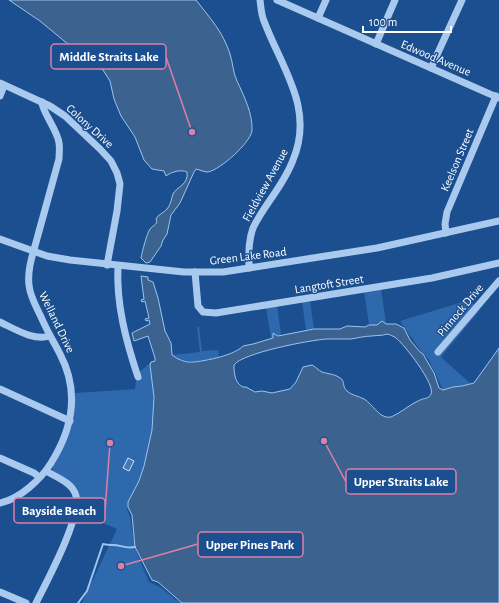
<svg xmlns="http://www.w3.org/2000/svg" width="499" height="603" viewBox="0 0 499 603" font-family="'Alegreya Sans',sans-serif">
<rect width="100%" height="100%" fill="#1b4f8f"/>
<g fill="#2e69ad">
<polygon points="381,288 386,324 383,322 379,323 377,325 369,325 364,291"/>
<polygon points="469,300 480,310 441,357 471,384 443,390 429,360 420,350 400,321"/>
<polygon points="310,301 314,329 306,330 302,302"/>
<polygon points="277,306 281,335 276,335 271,338 266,308"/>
<path d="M 197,327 L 199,327 L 202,351 L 218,350 L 219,357 C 203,361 188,365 173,356 L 172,355 L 200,352 Z"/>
<polygon points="151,362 155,404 155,449 127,509 130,517 135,549 149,582 160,587 176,600 182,603 82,603 117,529 79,513 79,500 54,473 52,467 72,424 75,406 75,393 135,389 137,374"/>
</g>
<g fill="#3c6290" stroke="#9cc4f0" fill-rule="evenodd">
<path d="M 9,0 L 196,0 C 210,18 223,32 230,54 C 233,63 233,73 237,81 C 244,96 253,114 252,131 C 250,143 220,170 208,172 C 204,172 200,170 196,169 L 194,172 L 180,203 L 171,215 L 167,234 L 163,240 L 161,246 L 150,262 L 146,263 L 141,258 C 142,252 147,233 150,229 C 153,225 155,226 157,222 L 156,219 C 158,214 164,213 167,209 C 171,204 171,200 173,194 C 176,187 189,185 187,172 C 181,169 171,172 166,176 L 164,171 L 152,169 L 144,160 L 135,137 L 121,116 L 114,99 L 110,81 L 103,70 L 92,63 L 82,52 L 69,45 L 40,21 Z"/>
<path d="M 141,276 L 148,277 L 148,280 L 153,282 L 158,298 L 165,331 L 171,343 L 172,355 C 177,359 186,363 193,362 C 206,361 235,355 243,346 L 253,344 L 273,338 L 273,333 L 276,335 L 278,336 L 314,329 L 340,329 L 347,326 L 365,327 L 369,325 L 377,325 L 382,321 L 386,324 L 396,324 L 404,328 L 410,340 L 420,352 L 423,354 L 434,373 L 439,388 L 443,390 L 453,387 L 462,386 L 474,383 L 499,348 L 499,603 L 182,603 L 158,582 L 152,580 L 135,547 L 132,515 L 128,507 L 128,502 L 139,481 L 144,466 L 152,430 L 154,397 L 150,365 L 151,362 L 155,361 L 155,358 L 148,336 L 134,341 L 132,333 L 150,324 L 149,320 L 146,321 L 145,319 L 149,318 L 145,301 L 142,302 L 141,300 L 144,299 ZM 387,334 C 391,335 393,336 396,338 C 404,344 436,385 431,394 C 429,399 424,398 420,400 C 410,404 401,413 391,417 C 379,419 374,405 364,399 C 358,396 351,395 347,391 C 342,387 345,380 340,378 C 335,374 328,374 322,372 C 318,370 316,367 312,365 L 303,367 L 296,382 L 290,389 L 272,393 L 262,391 L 255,392 L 246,387 L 243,387 C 235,383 234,374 234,365 C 242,353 310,340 327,339 C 335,339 343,339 351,339 C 358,338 365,336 372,336 C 378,335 382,336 387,334 Z"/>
</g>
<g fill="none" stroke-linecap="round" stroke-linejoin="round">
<path stroke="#9cc4f0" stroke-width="2" d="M 78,603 L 87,591 L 103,544 C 107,545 109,545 112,545 C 122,545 125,549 135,547"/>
</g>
<polygon fill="#4478b7" stroke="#cfe3fa" points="128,458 134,461 129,471 123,468"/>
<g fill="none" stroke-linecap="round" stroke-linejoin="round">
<g stroke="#a9c9ee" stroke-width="7">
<polyline points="277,0 499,98"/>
<polyline points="318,18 326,0"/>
<polyline points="376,44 395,0"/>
<polyline points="431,68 462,0"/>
<polyline points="0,83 50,106 65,116 100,149 111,161 117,173 120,184 117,211 107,265"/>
<polyline points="0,96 4,86"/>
<polyline points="446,233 445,224 447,212 496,96"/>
<polyline points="0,239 47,256 70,260 184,272 223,272 377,248 499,221"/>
<path d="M 118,266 C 116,304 126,341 138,377"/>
<path d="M 249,268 C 249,254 248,242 253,228 C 264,205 284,185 293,160 C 315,108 281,67 264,21 C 261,14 261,7 260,0"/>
<polyline points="195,272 198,306 203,312 216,313 432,278 499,263"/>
<path d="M 0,322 C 15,329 33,341 50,336"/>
<polyline points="438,352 499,281"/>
<polyline points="0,389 70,421"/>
<polyline points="0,458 34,473 39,477"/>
<path d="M 0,503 C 20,499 41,479 51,463 C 73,428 80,392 60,354 C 54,342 47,331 42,319 C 37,308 30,297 29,285 C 27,268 34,251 38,235 C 45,210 52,184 59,159 C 59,154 60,148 59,143 C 58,131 41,110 42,102"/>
<polyline points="0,592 26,603"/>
<path d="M 36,603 C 47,581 81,518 76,496 C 73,483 56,477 46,471"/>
</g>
</g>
<g text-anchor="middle" stroke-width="3" stroke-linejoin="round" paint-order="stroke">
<g font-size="12" fill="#fff" stroke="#1b4f8f">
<text transform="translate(436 58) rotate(23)" y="4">Edwood Avenue</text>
<text transform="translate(90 126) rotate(42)" y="4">Colony Drive</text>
<text transform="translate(457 160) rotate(-67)" y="4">Keelson Street</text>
<text transform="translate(265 185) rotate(-61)" y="4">Fieldview Avenue</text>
<text transform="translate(248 256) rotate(-7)" y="4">Green Lake Road</text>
<text transform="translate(329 284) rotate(-9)" y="4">Langtoft Street</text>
<text transform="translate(460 310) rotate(-50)" y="4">Pinnock Drive</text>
<text transform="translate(57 322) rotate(64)" y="4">Welland Drive</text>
</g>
</g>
<path fill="none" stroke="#dd80a5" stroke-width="1.5" d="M192 132L166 57M324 441L346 482M110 443L105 511M121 566L198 544"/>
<g fill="#dd80a5" stroke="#1b4f8f" stroke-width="1.5">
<circle cx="192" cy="132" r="4"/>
<circle cx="324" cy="441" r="4"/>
<circle cx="110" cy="443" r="4"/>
<circle cx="121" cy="566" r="4"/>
</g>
<g fill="#1b4f8f" stroke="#dd80a5" stroke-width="1.5">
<rect x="51" y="44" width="115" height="25" rx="4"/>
<rect x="346" y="469" width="110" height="25" rx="4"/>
<rect x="14" y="498" width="91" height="25" rx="4"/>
<rect x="198" y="532" width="105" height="25" rx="4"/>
</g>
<g font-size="13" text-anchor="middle" font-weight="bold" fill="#fff">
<text x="109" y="61">Middle Straits Lake</text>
<text x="401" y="486">Upper Straits Lake</text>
<text x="59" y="515">Bayside Beach</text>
<text x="250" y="549">Upper Pines Park</text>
</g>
<path d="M363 26v6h88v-6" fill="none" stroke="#ffffff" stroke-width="2"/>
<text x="369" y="26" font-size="12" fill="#ffffff" stroke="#1b4f8f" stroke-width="3" paint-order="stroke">100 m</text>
</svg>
